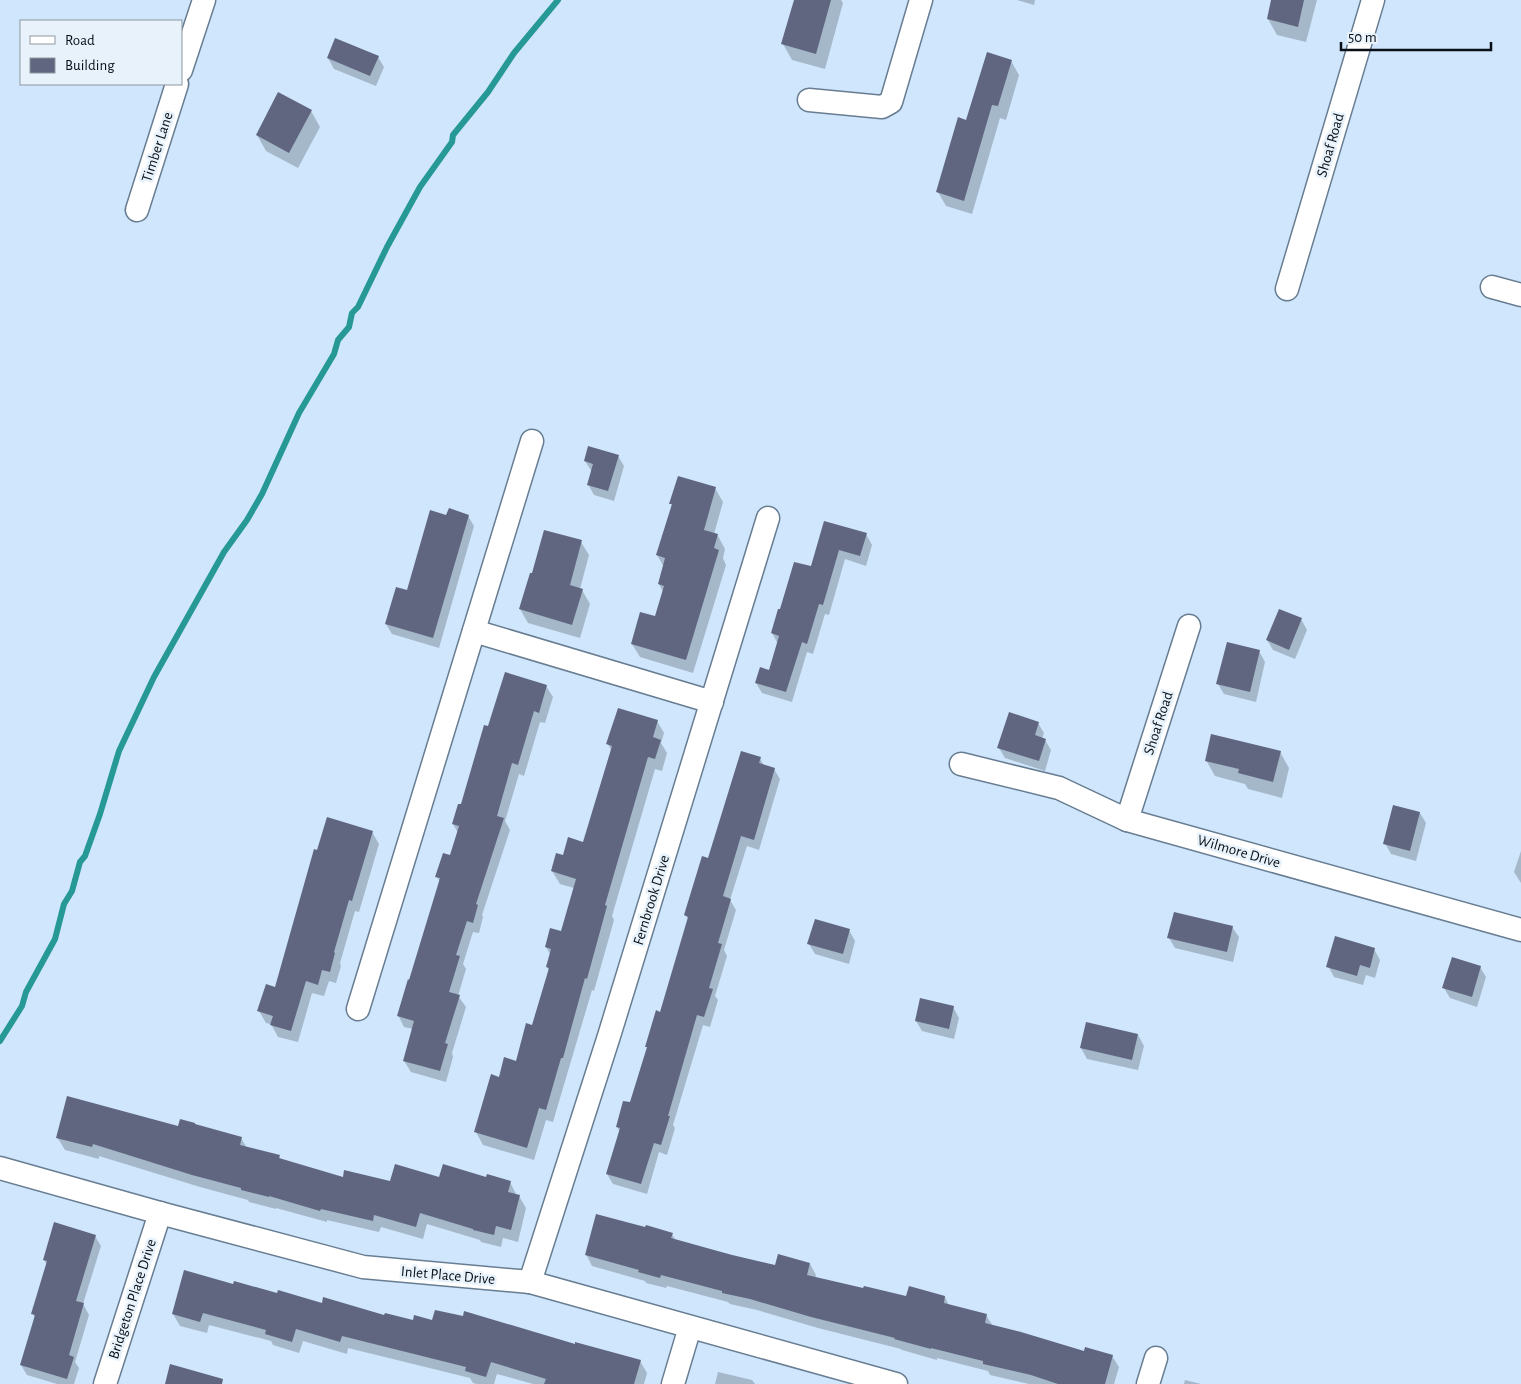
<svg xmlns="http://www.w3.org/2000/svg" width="1521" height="1384" viewBox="0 0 1521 1384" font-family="'Alegreya Sans',sans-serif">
<rect width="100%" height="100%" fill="#cfe6fd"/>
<g fill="#0003">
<polygon points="795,0 841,0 843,3 825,69 792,60 783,44"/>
<polygon points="1017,0 1035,0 1034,5"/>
<polygon points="1273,0 1317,0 1306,42 1277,35 1268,19"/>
<polygon points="378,57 384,67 376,86 334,69 328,58"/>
<polygon points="1011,61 1019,75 1006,120 1000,118 972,214 946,206 938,192 967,121"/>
<polygon points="311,111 320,127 298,168 266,151 257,135"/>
<polygon points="618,456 624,466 614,501 594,495 588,484 592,472 585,461"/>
<polygon points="715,488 723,502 714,534 718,536 725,549 723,558 726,565 693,673 640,657 632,644 656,618 663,592 659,584 664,567 657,555 672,506 671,504"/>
<polygon points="468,516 474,526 439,648 392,634 386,624 407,592 447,517"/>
<polygon points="825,523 866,534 872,545 866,566 845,559 829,615 825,614 813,654 807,652 792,702 762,693 756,683 770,672 778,644 772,633 781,611 812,568"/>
<polygon points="581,542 589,555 580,589 582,590 590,604 580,638 528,623 520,609"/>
<polygon points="1301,619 1307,630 1295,659 1273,650 1267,640"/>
<polygon points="1259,651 1265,662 1256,702 1224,694 1218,684"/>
<polygon points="546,686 553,697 545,723 540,722 524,776 519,774 505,821 510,830 482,915 483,917 479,933 473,932 463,964 466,969 458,996 466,1007 452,1053 453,1057 446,1082 411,1072 404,1061 413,1029 404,1027 398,1015 410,981 440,882 437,877 451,857 458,833 453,824 461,806 489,727"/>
<polygon points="657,721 664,733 661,743 667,753 662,771 655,769 612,916 614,920 594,991 592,990 553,1122 546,1120 534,1160 483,1145 476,1132 500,1078 516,1062 533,1027 549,971 547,967 550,954 546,947 562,932 574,888 560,884 552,871 563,857 584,843 612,752 608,744"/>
<polygon points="1038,723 1044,733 1042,739 1045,740 1051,750 1045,771 1005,758 999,748"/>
<polygon points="1280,752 1289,768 1282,798 1248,789 1245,784 1215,776 1206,760"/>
<polygon points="760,758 764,766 774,769 780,779 759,850 747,846 730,900 736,910 724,950 727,956 715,996 718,1000 710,1027 703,1025 673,1125 675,1128 667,1155 659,1152 647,1194 613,1184 607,1174 620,1132 617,1127 631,1104 648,1048 647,1047 661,1013 689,921 686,915 709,859"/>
<polygon points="1420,813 1426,823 1416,861 1391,854 1385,843"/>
<polygon points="372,832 379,844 359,912 355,911 340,963 341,966 336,983 329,981 324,996 312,993 298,1042 278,1037 271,1024 266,1023 259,1011 276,988"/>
<polygon points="1521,851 1521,883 1514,872"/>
<polygon points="1232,927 1239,937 1233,962 1175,948 1169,938"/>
<polygon points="849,930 855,941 849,964 815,954 809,944"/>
<polygon points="1374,949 1380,960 1375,978 1366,975 1363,985 1334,977 1328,966"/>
<polygon points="1480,967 1486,977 1477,1007 1450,998 1444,988"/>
<polygon points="953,1007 959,1018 954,1039 922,1031 916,1021"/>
<polygon points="1138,1035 1144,1046 1138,1070 1087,1059 1081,1048"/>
<polygon points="196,1126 241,1138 247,1148 279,1156 281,1160 344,1179 391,1182 440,1178 487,1179 510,1182 517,1196 519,1196 526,1208 518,1242 503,1238 501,1247 481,1242 480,1240 427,1224 423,1239 381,1227 379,1232 327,1220 327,1222 276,1208 276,1209 249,1202 248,1200 200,1187 99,1156 99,1159 65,1150 57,1137"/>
<polygon points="672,1234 676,1241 776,1266 810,1264 816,1275 815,1278 907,1298 945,1297 949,1306 986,1315 993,1326 1085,1353 1112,1356 1119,1367 1114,1384 1029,1384 990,1375 988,1371 937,1358 937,1360 902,1350 901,1349 818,1328 757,1310 730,1304 728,1302 667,1286 666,1288 646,1283 645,1281 592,1266 586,1254"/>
<polygon points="95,1236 101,1246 83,1304 89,1315 75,1362 79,1368 74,1384 57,1384 27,1375 21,1365 35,1318 33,1314 47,1265 44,1260"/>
<polygon points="234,1285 385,1317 414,1321 433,1321 576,1346 640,1361 647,1373 644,1384 533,1384 497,1374 494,1384 477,1384 473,1383 470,1378 348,1348 347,1354 303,1341 299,1353 273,1345 271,1341 209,1325 207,1333 180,1326 173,1314"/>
<polygon points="718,1372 752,1380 755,1384 715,1384"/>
<polygon points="1185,1380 1201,1384 1184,1384"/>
</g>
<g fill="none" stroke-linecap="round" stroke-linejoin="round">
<polyline stroke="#269895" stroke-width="6" points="0,1041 22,1006 26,992 55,939 64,904 72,891 80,862 85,856 100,814 119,751 154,677 224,552 247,520 262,494 299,413 334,354 338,340 349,327 352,313 358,307 387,247 420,187 452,142 453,135 488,92 514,53 558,0"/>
</g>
<g fill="#60667f">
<polygon points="794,0 831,0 816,54 781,44"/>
<polygon points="1271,0 1304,0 1298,27 1267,19"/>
<polygon points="335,38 379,56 370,76 327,58"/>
<polygon points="987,52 1012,60 998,106 992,105 964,201 936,192 958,117 966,120"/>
<polygon points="278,92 312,110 289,153 256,135"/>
<polygon points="588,446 619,455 608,491 587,485 593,464 584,461"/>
<polygon points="678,476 716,487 704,530 718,534 714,548 719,550 686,660 631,644 640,612 655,616 664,586 658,584 665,558 656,555 672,504 669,504"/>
<polygon points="449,508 469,515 433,638 385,624 396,587 407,590 430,510 446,515"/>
<polygon points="824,521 867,533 860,556 839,550 823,605 819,604 807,644 802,642 786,692 755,683 760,667 769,670 779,636 771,633 778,609 780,609 794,562 811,566"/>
<polygon points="544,530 582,540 570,585 583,589 572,625 519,609 530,573 532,573"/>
<polygon points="1279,609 1302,618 1289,650 1266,640"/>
<polygon points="1227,642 1260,650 1250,692 1216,684"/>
<polygon points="505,672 547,685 539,713 534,711 518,765 512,763 497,816 504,818 476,904 478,905 473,923 467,921 456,955 460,956 449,992 460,995 445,1043 448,1044 440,1071 403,1061 414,1021 397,1016 408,979 409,980 440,878 435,877 443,853 450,855 459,826 452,824 458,804 461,804 484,725 488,726"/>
<polygon points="618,708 658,720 653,737 661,740 655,759 648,757 605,905 607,906 587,979 585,978 563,1058 561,1058 546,1110 539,1108 527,1148 474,1132 491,1074 499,1077 504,1057 516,1061 526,1023 532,1025 549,968 546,967 551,949 545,947 550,928 561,931 576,879 551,871 556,853 563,855 568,837 583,842 612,746 606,744"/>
<polygon points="1009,712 1039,722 1035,735 1046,739 1039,761 997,748"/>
<polygon points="1211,734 1281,751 1273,782 1238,773 1239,769 1205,761"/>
<polygon points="741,751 761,757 759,763 775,768 754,840 741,836 723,896 731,899 718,943 722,944 709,988 713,989 704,1017 697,1015 668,1116 670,1116 661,1145 654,1143 641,1184 606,1174 620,1128 616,1127 623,1101 630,1102 647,1047 645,1047 656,1010 660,1012 688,917 684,915 702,856 708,858"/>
<polygon points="1393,805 1420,812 1410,851 1383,844"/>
<polygon points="327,817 373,831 352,901 349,900 334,952 335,953 330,972 322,970 318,985 306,981 291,1031 270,1025 273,1016 257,1011 266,984 275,987 314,849 317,850"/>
<polygon points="1174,912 1233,926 1227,952 1167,938"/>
<polygon points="815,919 850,929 843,954 807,944"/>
<polygon points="1335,936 1375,948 1370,968 1360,965 1357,976 1326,967"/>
<polygon points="1452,957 1481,966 1472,997 1442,988"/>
<polygon points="920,998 954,1006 949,1029 915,1021"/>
<polygon points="1086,1022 1138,1034 1132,1060 1080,1048"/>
<polygon points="67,1096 178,1126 180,1119 195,1123 195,1124 242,1137 240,1145 280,1155 279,1158 343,1177 344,1170 390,1181 395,1164 439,1177 443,1164 486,1177 487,1174 511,1181 508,1192 520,1195 511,1230 496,1226 494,1235 473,1230 473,1229 420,1213 416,1227 374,1215 373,1221 321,1209 320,1211 269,1196 269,1197 241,1190 241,1188 192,1175 93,1144 92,1147 56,1138"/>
<polygon points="596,1214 645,1227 646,1225 673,1233 671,1238 732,1255 775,1265 778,1254 810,1263 807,1275 863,1288 864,1286 906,1296 909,1286 945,1296 944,1303 987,1314 985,1323 1021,1332 1084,1351 1085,1347 1113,1355 1105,1384 1058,1384 1031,1375 983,1364 983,1361 931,1348 931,1349 894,1339 895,1338 811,1317 750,1299 722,1293 722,1291 661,1275 660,1278 638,1272 639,1270 585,1255"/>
<polygon points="54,1222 96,1235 76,1301 84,1303 69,1355 74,1357 67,1379 20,1365 35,1315 31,1314 47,1261 43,1260"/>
<polygon points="184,1270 233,1284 234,1281 277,1293 278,1290 322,1303 323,1297 384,1315 385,1313 413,1320 414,1315 432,1320 435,1310 463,1316 464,1311 575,1344 575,1342 641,1360 634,1384 544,1384 546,1379 491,1362 486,1377 465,1371 466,1367 342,1336 340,1342 296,1329 292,1342 265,1334 266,1330 203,1313 200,1322 172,1314"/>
<polygon points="170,1364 223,1379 222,1384 165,1384"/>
</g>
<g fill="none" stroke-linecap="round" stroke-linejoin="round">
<defs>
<g id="minor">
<polyline points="181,70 204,0"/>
<polyline points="809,100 882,107 891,102 921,0"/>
<polyline points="137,210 177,84"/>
<polyline points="1492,287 1521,295"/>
<polyline points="1287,289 1373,0"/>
<polyline points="474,631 712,702"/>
<polyline points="961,764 1059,788 1127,820 1521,930"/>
<polyline points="1127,820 1189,626"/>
<polyline points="358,1009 532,441"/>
<polyline points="0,1168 160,1213 363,1267 530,1282 896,1384"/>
<polyline points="530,1282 609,1036 768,518"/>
<polyline points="105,1384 160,1213"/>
<polyline points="673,1384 690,1327"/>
<polyline points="1148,1384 1156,1358"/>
</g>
</defs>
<use href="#minor" stroke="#687d91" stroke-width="25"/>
<use href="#minor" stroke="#fff" stroke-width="22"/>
</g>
<g text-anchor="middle" stroke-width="5" stroke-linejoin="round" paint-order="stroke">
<g font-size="15" fill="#080f17" stroke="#e8f2fb">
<text transform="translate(1330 145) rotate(-74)" y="5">Shoaf Road</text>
<text transform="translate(157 147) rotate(-72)" y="5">Timber Lane</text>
<text transform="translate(1158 723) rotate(-72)" y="5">Shoaf Road</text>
<text transform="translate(1239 851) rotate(16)" y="5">Wilmore Drive</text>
<text transform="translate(651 900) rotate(-73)" y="5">Fernbrook Drive</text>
<text transform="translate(448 1275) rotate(5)" y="5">Inlet Place Drive</text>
<text transform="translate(132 1299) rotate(-72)" y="5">Bridgeton Place Drive</text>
</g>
</g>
<rect x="20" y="20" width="162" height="65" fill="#e8f2fb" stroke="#8e97a0"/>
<rect x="30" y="36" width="25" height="8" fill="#ffffff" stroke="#8e97a0"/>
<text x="65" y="45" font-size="15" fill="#080f17">Road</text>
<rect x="30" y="58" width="25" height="15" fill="#60667f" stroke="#8e97a0"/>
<text x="65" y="70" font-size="15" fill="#080f17">Building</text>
<path d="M1341 42v8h150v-8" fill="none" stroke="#080f17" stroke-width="2.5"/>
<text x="1348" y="42" font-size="15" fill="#080f17" stroke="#e8f2fb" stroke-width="4" paint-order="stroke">50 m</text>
</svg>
